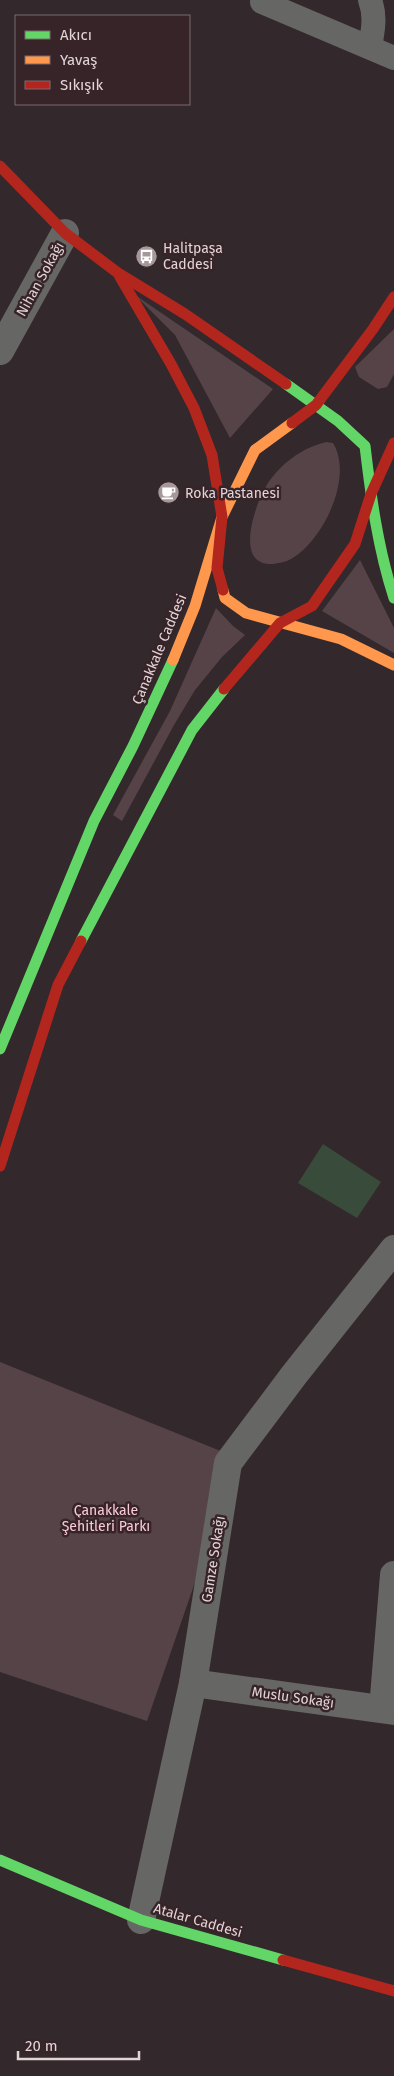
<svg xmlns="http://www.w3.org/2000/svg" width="394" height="2076" viewBox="0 0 394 2076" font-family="'Fira Sans',sans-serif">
<rect width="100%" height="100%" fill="#33282b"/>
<g fill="#564348">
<polygon points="135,295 273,389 230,438 175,335"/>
<polygon points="394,329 394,374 387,387 378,389 359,377 355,367"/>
<path d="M 326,442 L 333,443 C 354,477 323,541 291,559 C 286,562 279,563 273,564 C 236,566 253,514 261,496 C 273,469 298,449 326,442 Z"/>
<polygon points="360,560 394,628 394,653 322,611"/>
<polygon points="216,608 233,626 245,635 222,657 195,690 174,725 122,821 113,815 170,711"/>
<polygon points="0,1362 238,1458 147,1721 0,1672"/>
</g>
<polygon fill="#394b3a" points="323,1144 381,1182 357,1218 298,1183"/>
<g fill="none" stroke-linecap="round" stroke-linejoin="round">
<g stroke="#666665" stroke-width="24">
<path d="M 370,0 C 376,16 373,31 370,47"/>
<polyline points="262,2 394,58"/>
</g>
<g stroke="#666665" stroke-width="28">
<polyline points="0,351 65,233"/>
<polyline points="193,1683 394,1711"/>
<polyline points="383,1709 394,1575"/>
<polyline points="141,1920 193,1683 228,1463 294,1375 394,1249"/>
</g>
<g stroke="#63d668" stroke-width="11">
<path d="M 286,384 L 338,421 L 365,446 C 371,497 378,549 394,598"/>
<polyline points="81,941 192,730 224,689"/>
<polyline points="0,1049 94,821 133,746 173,660"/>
<polyline points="0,1860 141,1920 283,1960"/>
</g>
<g stroke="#ff974d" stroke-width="11">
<polyline points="223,590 225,598 246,613 341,639 394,665"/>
<polyline points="173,660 195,606 222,517 255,450 292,423"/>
</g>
<g stroke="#b3261e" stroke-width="11">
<polyline points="0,166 65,233 118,273 185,314 286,384"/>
<polyline points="120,277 171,364 194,408 212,455 222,517 217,568 223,590"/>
<polyline points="292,423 316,405 373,329 394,297"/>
<polyline points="224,689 280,623 312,606 355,544 371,494 394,443"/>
<polyline points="0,1166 58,985 81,941"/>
<polyline points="283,1960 394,1991"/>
</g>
</g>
<defs>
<symbol id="bus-disc" viewBox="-11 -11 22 22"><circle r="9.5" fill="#a5989b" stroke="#372429"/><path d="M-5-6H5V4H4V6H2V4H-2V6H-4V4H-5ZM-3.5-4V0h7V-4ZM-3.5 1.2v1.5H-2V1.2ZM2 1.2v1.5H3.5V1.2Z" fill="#fff"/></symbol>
<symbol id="cafe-disc" viewBox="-11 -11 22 22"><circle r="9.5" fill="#a5989b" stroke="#372429"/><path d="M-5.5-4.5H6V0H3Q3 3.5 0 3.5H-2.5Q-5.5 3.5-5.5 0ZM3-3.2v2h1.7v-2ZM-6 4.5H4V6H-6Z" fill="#fff"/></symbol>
</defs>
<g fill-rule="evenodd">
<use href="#bus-disc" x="134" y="244" width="25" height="25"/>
<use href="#cafe-disc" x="156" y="480" width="25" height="25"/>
</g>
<g text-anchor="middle" stroke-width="5" stroke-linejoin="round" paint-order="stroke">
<g font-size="14" fill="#e2d4d7" stroke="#372429" text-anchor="start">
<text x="163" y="253">Halitpaşa<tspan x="163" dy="16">Caddesi</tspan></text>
<text x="185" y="498">Roka Pastanesi</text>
</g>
<g font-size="14" fill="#e2d4d7" stroke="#372429">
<text transform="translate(40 279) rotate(-61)" y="5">Nihan Sokağı</text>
<text transform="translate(159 649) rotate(-67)" y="5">Çanakkale Caddesi</text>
<text transform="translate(213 1559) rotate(-81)" y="5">Gamze Sokağı</text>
<text transform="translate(293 1697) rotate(8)" y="5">Muslu Sokağı</text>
<text transform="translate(198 1920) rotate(16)" y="5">Atalar Caddesi</text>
</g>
<g font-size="14" fill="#fbcbd7" stroke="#372429">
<text x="106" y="1515">Çanakkale<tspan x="106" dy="16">Şehitleri Parkı</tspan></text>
</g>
</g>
<rect x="15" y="15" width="175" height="90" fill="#372429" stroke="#7b6a6f"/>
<rect x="25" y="31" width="25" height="8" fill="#63d668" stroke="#7b6a6f"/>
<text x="60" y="40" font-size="15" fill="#e2d4d7">Akıcı</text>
<rect x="25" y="56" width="25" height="8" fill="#ff974d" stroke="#7b6a6f"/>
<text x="60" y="65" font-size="15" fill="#e2d4d7">Yavaş</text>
<rect x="25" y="81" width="25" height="8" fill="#b3261e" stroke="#7b6a6f"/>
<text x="60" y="90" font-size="15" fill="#e2d4d7">Sıkışık</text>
<path d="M18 2051v8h121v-8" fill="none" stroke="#e2d4d7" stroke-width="2.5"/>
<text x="25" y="2051" font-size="15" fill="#e2d4d7" stroke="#372429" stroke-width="4" paint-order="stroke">20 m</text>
</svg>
